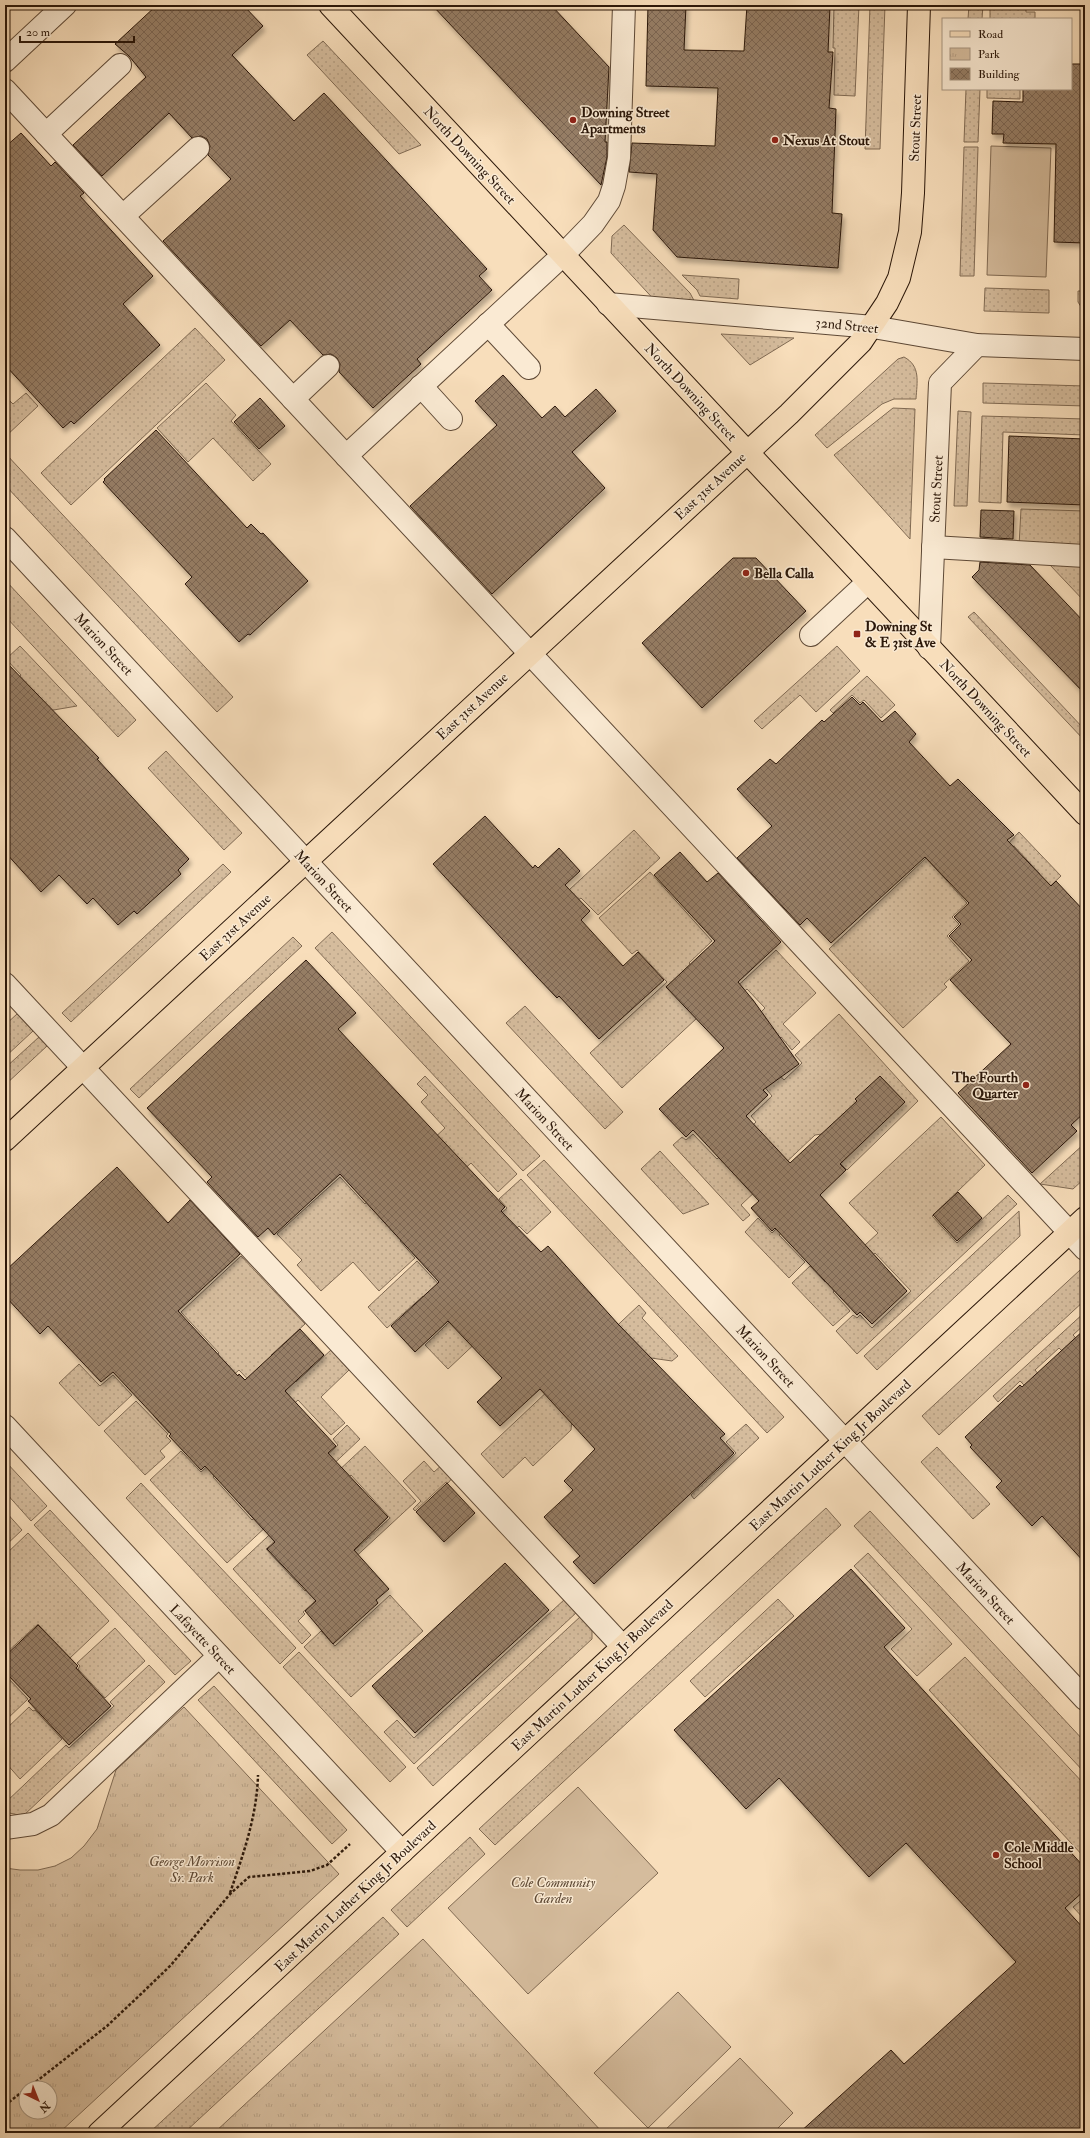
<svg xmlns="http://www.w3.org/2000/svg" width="1090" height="2138" viewBox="0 0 1090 2138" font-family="'IM FELL Double Pica',serif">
<defs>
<pattern id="grass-dots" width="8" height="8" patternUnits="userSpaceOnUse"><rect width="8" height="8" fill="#d5bc9d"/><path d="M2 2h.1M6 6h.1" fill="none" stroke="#b7a186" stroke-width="1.8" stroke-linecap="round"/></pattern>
<pattern id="park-tufts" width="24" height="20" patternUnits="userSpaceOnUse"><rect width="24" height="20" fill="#d5bc9d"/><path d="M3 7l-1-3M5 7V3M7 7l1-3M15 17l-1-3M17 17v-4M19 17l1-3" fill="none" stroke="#b7a186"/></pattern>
<pattern id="building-cross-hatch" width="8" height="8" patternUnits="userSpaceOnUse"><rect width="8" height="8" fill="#967e66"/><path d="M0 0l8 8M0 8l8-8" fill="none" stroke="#7b6652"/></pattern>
<filter id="shadow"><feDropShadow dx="2.5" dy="4.5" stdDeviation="2" flood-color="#0004"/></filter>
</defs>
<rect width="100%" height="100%" fill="#f8debb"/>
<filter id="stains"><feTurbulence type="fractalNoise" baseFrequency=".005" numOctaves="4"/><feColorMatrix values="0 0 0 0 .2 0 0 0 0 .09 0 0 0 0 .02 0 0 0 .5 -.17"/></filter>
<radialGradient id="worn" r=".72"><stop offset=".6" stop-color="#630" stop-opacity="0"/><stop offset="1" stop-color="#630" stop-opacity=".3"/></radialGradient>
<g fill="url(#grass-dots)" stroke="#806a53">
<polygon points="834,5 859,5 855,96 834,95 835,48 833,48"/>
<polygon points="870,5 885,5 880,149 865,149"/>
<polygon points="969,5 983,5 982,19 968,19"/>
<polygon points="990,5 1026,5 1026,12 1035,12 1035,19 990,19"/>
<polygon points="323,41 421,145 399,154 307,55"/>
<polygon points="966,89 980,89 978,142 964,142"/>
<polygon points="987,89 1020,89 1020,99 987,98"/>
<polygon points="964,147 978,147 974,276 960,276"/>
<polygon points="624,225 690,293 698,308 659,305 611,253 612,236"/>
<polygon points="682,275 739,279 738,299 700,296 697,290"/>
<polygon points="985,288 1049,290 1049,313 984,311"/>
<polygon points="1078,291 1085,291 1085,313 1078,302"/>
<polygon points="195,328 225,360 71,505 41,473"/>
<polygon points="721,334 794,338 750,365"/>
<path d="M 904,357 C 921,366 917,382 916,399 L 894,399 L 882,404 L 827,448 L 815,435 L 898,359 Z"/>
<polygon points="206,383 236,415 231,421 271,464 253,481 213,438 188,462 157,428"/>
<polygon points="983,383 1085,386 1085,406 983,403"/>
<polygon points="26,393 38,406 5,437 5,396 13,404"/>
<polygon points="893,408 915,409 910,539 834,455"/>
<polygon points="958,411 971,412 967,506 954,506"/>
<polygon points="982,416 1085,419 1085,435 1003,432 1001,503 979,502"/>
<polygon points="5,453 233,697 217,712 5,485"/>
<polygon points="1021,509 1085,511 1085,549 1019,546"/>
<polygon points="1050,565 1085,566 1085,602"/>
<polygon points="5,580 136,720 118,737 5,616"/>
<polygon points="974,612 1085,730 1085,741 968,617"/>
<polygon points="20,646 77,706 36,713 14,683 21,675 6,659"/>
<polygon points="837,646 860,671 816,712 800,695 762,729 754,721"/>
<polygon points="867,676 895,705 881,718 864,700 860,703 852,695 833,713 830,710"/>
<polygon points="166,751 242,833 224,850 148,768"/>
<polygon points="634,830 660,858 598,915 581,898 578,900 569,890"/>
<polygon points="1019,832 1061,876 1000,933 1033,880 1040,874 1014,846 1007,852 1004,848"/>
<polygon points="926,858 967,903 952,917 959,924 947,936 969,961 944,984 947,987 903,1028 829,949"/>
<polygon points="223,864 231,872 71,1022 62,1013"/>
<polygon points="650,872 712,941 689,963 728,1004 697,1018 622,1088 590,1053 667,982 637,950 632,954 599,918"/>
<polygon points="332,932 540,1156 523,1171 315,948"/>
<polygon points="293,937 302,946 139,1098 130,1089"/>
<polygon points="776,950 816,993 783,1024 800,1042 792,1050 781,1037 766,1051 754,1019 765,1008 747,989 735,1000 729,994"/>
<polygon points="525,1006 623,1112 605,1129 506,1023"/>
<polygon points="17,1014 33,1031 5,1057 5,1025"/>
<polygon points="839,1014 918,1101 847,1170 840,1163 829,1133 815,1135 741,1205 750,1215 743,1221 673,1145 682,1137 686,1140 693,1134 717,1159 756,1122 751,1116 772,1096 763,1085 777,1072 784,1080 802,1063 795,1055"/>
<polygon points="39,1037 47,1046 5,1085 5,1068"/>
<polygon points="425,1076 517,1174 498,1192 471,1163 401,1227 372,1196 445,1128 421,1102 428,1095 417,1084"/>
<polygon points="941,1117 985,1165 932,1216 957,1243 1008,1195 1017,1204 857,1354 836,1331 853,1315 857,1318 860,1315 872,1328 911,1291 875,1253 833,1292 850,1311 833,1326 792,1283 810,1266 825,1282 878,1233 849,1203"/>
<polygon points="1085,1143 1085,1178 1073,1189 1040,1184"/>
<polygon points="660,1151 709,1204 683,1214 641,1169"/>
<polygon points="544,1160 784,1417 767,1433 527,1175"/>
<polygon points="340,1177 365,1204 371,1197 406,1235 400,1241 415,1258 379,1291 353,1262 321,1291 297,1265 302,1260 277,1234"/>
<polygon points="521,1179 551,1212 527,1234 519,1226 514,1231 499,1215 507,1208 499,1199"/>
<polygon points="1019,1211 1020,1236 877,1370 864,1356"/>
<polygon points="758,1218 772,1233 779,1226 784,1231 779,1235 805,1262 789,1278 745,1232"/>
<polygon points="241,1256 305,1324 271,1355 296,1382 331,1350 349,1370 321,1397 345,1423 331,1435 298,1400 273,1423 272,1405 239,1370 169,1433 153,1415 219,1353 181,1312"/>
<polygon points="417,1261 446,1292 432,1306 423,1296 387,1328 368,1307"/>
<polygon points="1080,1270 1085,1275 1085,1300 939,1435 922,1416"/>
<polygon points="639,1305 646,1313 642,1318 678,1356 672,1361 637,1356 572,1419 571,1430 533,1466 525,1457 503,1478 481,1454"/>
<polygon points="462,1310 482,1337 448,1369 425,1345"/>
<polygon points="1085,1312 1085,1324 1073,1335 1079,1341 1065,1354 1059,1348 1035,1370 1040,1376 1027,1388 1020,1381 998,1402 993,1396"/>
<polygon points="79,1364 100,1386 113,1375 132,1395 99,1426 59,1383"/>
<polygon points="136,1401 168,1434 166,1436 171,1441 160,1451 165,1457 145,1475 104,1431"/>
<polygon points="746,1424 759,1438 694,1499 691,1495 736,1453 726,1442"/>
<polygon points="347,1425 360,1439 287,1508 293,1487 338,1445 333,1439"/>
<polygon points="365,1446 416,1501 350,1562 346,1558 390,1518 351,1475 331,1493 321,1487"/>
<polygon points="937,1447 990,1504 973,1519 921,1462"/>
<polygon points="181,1451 201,1472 213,1461 221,1469 213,1477 252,1520 270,1503 283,1511 227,1563 150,1480"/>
<polygon points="5,1461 47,1506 31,1521 5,1492"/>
<polygon points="424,1461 434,1472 443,1464 454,1476 448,1483 446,1482 415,1511 413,1509 421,1501 403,1481"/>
<polygon points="141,1483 296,1648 280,1664 126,1498"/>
<polygon points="826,1508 841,1525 495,1845 479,1829"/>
<polygon points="50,1510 191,1661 175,1675 34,1525"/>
<polygon points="5,1511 22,1530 5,1546"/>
<polygon points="870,1511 1085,1742 1085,1773 854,1526"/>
<polygon points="283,1522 286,1531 266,1549 305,1591 313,1584 323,1594 303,1612 305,1614 298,1621 311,1635 302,1644 233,1569"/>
<polygon points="28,1533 109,1621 70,1658 38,1624 5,1654 5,1555"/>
<polygon points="868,1553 952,1644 917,1676 891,1649 912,1629 854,1566"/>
<polygon points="390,1595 423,1631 351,1697 304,1647 321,1631 335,1646"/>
<polygon points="565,1599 577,1612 414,1764 384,1732 397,1720 414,1738"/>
<polygon points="778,1599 794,1616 705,1697 690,1681"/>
<polygon points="581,1616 592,1627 592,1639 433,1786 417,1768"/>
<polygon points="115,1628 145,1661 105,1698 78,1669 80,1666 77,1663"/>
<polygon points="299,1652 406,1767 390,1782 283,1667"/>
<polygon points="965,1657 1085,1785 1085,1858 929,1690"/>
<polygon points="149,1665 165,1682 23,1816 5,1812 5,1803 66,1745 69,1748 114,1706 110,1702"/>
<polygon points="5,1675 28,1699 5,1721"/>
<polygon points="214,1686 347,1830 332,1844 198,1700"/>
<polygon points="29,1707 33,1711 35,1710 62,1739 20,1779 5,1762 5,1730"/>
<polygon points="470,1837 485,1854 407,1927 391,1910"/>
<polygon points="1085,1897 1085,1920 1073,1907"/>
<polygon points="383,1917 399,1934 184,2133 149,2133"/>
</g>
<g fill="url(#park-tufts)" stroke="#806a53" fill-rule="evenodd">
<path d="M 184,1707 L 339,1874 L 59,2133 L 5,2133 L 5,1868 L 20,1870 L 38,1870 L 55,1866 L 71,1858 L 84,1846 L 97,1829 L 116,1770 ZM 26,2088 L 50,2088 L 50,2112 L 26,2112 Z"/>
<polygon points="423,1939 603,2133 214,2133"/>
</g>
<g fill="#d5bc9d" stroke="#806a53">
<polygon points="991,146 1051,148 1046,277 987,275"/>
<polygon points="578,1787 658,1873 528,1994 448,1908"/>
<polygon points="678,1992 731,2047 648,2128 594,2073"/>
<polygon points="740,2058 793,2113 773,2133 662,2133"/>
</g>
<g fill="url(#building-cross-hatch)" stroke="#2b1709" filter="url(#shadow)">
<polygon points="157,5 243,5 263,26 232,55 294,121 324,93 487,269 479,276 492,290 417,359 421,364 373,408 339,372 340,364 337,358 331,354 323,355 290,320 261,346 163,241 231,179 208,155 210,146 207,139 201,136 192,138 169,113 102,176 73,145 146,77 129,56 115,44"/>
<polygon points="432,5 551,5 609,67 605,142 607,142 607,157 601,185"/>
<polygon points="648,5 686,5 684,50 744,51 747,5 830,6 828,52 833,52 829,108 836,109 832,213 842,214 838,268 677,257 653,230 657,174 629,172 632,143 715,146 718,88 646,86"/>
<polygon points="1071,64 1085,64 1085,243 1054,242 1056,144 1003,143 1004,134 992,134 993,101 1023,102 1023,89 1071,89"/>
<polygon points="21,133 51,166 55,162 84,193 80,196 153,276 123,304 160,345 74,424 71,421 63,428 5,365 5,147"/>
<polygon points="503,375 542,418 555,406 565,417 596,389 616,411 572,452 605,488 492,594 410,506 497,425 475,401"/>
<polygon points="260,398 285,426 259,449 234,422"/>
<polygon points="156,430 247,528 251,524 261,534 263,533 308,581 250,635 248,634 239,642 185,584 192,577 103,482 105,480 104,479"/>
<polygon points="1009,436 1085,439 1085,505 1007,502"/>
<polygon points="981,510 1014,511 1013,539 980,537"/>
<polygon points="733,558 756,558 806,611 702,708 642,643"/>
<polygon points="980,562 1030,565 1085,623 1085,694 972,577 979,570"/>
<polygon points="5,661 99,758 97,759 189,859 178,870 181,874 137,914 134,911 118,925 93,898 87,904 59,875 41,892 5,852"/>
<polygon points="852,697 860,705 863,702 882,722 895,711 916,734 909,742 950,786 958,779 1014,835 1007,840 1051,886 1056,881 1085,912 1085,1112 1071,1125 1077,1131 1032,1173 958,1093 1011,1044 950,980 972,960 949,936 961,924 954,917 969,903 925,857 831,943 807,918 800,925 737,858 772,826 737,789 770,759 776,764 822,720 824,722"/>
<polygon points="485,816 533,868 535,865 538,868 559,848 580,871 565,885 590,911 581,920 623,966 638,952 664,980 599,1039 559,996 557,998 537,977 433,864"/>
<polygon points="680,852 707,882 718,873 781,942 738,982 753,1000 799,1064 763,1090 768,1095 746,1116 790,1163 857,1101 855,1099 880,1076 905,1102 840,1164 846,1170 820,1195 907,1291 872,1324 860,1312 857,1315 775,1228 772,1231 751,1208 759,1201 693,1130 686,1137 659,1109 724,1048 666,987 715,941 654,875"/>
<polygon points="306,960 356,1013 338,1029 505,1207 501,1211 541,1252 548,1246 618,1324 725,1434 720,1438 734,1453 594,1584 573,1562 580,1556 544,1517 573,1490 564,1481 595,1449 540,1389 500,1426 477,1402 502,1378 448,1321 415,1352 391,1326 439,1282 340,1174 274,1235 268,1228 258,1237 207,1182 212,1177 147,1108"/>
<polygon points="117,1167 168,1223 190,1200 240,1254 178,1311 238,1376 239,1374 245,1380 300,1329 324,1355 285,1391 336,1446 328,1453 388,1517 354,1550 389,1589 376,1600 378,1603 333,1644 305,1611 316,1601 267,1549 275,1542 205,1466 201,1470 169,1436 171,1434 113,1372 101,1382 48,1326 40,1334 5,1296 5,1271"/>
<polygon points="958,1192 982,1218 957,1241 933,1215"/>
<polygon points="1085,1329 1085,1563 1042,1516 1032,1526 996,1487 1002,1481 970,1447 972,1445 965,1437 1020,1385 1022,1387"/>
<polygon points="447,1483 475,1513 444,1542 416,1512"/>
<polygon points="505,1563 549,1610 415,1733 372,1686"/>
<polygon points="851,1569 905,1628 884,1647 1085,1868 1085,1890 1065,1908 1085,1930 1085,2133 799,2133 891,2050 904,2064 1016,1962 906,1843 869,1877 779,1778 746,1809 674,1730"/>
<polygon points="38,1625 78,1666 76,1668 111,1706 69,1745 28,1701 31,1699 5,1672 5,1656"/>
</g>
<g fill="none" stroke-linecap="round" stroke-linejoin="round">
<defs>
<g id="minor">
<polyline points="5,61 65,5"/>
<polyline points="5,90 1085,1249"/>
<polyline points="46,134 120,65"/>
<polyline points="123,216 198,148"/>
<polyline points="608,304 873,327 977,345 1085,349"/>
<polyline points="488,324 529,368"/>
<polyline points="421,386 451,419"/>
<polyline points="293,399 328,366"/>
<polyline points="346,456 563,255 593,224 609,201 614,186 619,158 624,5"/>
<polyline points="5,538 1085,1699"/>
<polyline points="933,547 1085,556"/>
<polyline points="811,635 868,582"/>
<polyline points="929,648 940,383 977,345"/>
<polyline points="5,984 623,1647"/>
<polyline points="5,1426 402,1852"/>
<polyline points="5,1828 33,1824 51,1815 219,1656"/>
</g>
<g id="major">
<polyline points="330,5 1085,814"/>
<polyline points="5,1140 789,414 861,342 887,303 899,278 910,232 913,193 919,5"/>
<polyline points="99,2133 1085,1218"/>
</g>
</defs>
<use href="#minor" stroke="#5e4936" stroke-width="24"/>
<use href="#major" stroke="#2b1709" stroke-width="24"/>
<g stroke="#2b1709" stroke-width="2.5" stroke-dasharray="3 2" stroke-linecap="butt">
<path d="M 230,1893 C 243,1855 257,1816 258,1775"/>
<polyline points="28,2088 107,2026 141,1994 171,1965 230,1894 249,1877 310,1871 327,1865 350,1844"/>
<polyline points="5,2105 26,2089"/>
</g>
<use href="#minor" stroke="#faead3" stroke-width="22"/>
<use href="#major" stroke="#f8debb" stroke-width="22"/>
</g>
<g fill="#8f2418" stroke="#faead3" stroke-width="1.5">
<circle cx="573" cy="120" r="4"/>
<circle cx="775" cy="140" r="4"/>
<circle cx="746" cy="573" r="4"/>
<rect x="853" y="630" width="8" height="8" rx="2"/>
<circle cx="1026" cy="1085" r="4"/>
<circle cx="996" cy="1855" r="4"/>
</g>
<g text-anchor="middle" stroke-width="3" stroke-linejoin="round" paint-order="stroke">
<g font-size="14" font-weight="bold" fill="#2b1709" stroke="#faead3" text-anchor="start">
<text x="581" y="117">Downing Street<tspan x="581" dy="16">Apartments</tspan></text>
<text x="783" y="145">Nexus At Stout</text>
<text x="754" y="578">Bella Calla</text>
<text x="865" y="631">Downing St<tspan x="865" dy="16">&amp; E 31st Ave</tspan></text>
<text x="1018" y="1082" text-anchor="end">The Fourth<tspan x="1018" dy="16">Quarter</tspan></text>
<text x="1004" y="1852">Cole Middle<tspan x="1004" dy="16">School</tspan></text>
</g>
<g font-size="14" fill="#2b1709" stroke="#faead3">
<text transform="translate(915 128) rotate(-88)" y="5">Stout Street</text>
<text transform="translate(470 155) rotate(47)" y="5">North Downing Street</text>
<text transform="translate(847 325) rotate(6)" y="5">32nd Street</text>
<text transform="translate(691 392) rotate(47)" y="5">North Downing Street</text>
<text transform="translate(710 486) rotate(-43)" y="5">East 31st Avenue</text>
<text transform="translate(936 489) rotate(-87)" y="5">Stout Street</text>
<text transform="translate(104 644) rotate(47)" y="5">Marion Street</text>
<text transform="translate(472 706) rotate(-43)" y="5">East 31st Avenue</text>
<text transform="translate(986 708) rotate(47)" y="5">North Downing Street</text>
<text transform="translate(324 881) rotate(47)" y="5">Marion Street</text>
<text transform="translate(235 927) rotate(-43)" y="5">East 31st Avenue</text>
<text transform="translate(545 1119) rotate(47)" y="5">Marion Street</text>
<text transform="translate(766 1356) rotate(47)" y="5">Marion Street</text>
<text transform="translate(830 1455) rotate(-43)" y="5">East Martin Luther King Jr Boulevard</text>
<text transform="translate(986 1593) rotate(47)" y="5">Marion Street</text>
<text transform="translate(203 1639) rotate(47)" y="5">Lafayette Street</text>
<text transform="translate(592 1675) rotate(-43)" y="5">East Martin Luther King Jr Boulevard</text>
<text transform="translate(355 1896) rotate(-43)" y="5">East Martin Luther King Jr Boulevard</text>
</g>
<g font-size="14" font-style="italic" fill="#5e4935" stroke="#faead3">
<text x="192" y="1866">George Morrison<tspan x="192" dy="16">Sr. Park</tspan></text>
<text x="553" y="1887">Cole Community<tspan x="553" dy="16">Garden</tspan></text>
</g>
</g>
<rect width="1090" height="2138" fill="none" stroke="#f8debb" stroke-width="20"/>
<rect x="6" y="6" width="1078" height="2126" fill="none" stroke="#2b1709" stroke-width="2"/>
<rect x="10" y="10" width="1070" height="2118" fill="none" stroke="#2b1709"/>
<rect x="942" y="18" width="130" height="72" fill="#faead3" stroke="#a79682"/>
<rect x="950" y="31" width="20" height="6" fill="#f8debb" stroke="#a79682"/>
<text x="978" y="38" font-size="12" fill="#2b1709">Road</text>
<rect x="950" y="48" width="20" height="12" fill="url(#park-tufts)" stroke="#a79682"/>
<text x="978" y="58" font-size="12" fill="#2b1709">Park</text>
<rect x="950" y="68" width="20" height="12" fill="url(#building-cross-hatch)" stroke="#a79682"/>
<text x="978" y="78" font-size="12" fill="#2b1709">Building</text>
<g transform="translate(38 2100) rotate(137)"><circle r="19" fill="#faead3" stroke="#a79682"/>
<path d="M0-3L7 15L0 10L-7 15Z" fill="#8f2418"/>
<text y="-6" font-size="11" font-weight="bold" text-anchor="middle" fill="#2b1709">N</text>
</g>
<path d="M20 36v6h114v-6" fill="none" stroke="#2b1709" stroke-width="2"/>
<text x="26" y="36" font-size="12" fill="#2b1709" stroke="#faead3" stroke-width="3" paint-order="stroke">20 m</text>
<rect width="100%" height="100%" filter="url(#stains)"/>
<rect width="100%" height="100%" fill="url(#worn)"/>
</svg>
